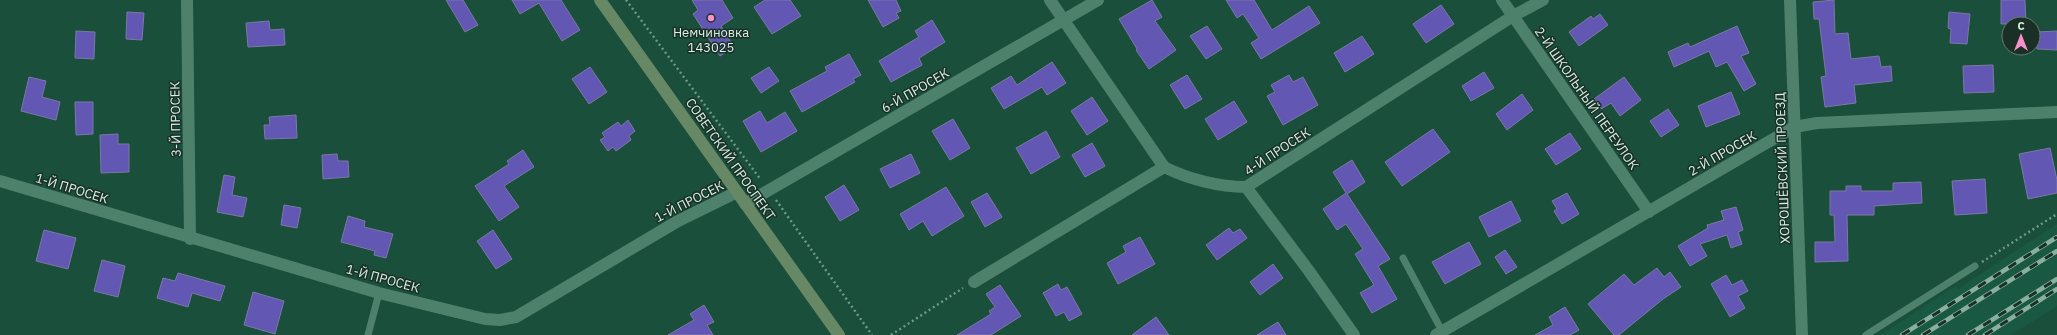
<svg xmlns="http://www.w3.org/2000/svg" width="2057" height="335" viewBox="0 0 2057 335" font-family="'IBM Plex Sans',sans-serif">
<rect width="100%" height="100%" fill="#1a4f3c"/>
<polygon fill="#195943" points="2057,224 2057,306 2011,335 1880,335 1956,286 1958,289"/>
<g fill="#6357b4" stroke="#7a79a3">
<polygon points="446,0 463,0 478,25 465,32"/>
<polygon points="512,0 561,0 580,30 562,41 539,3 520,14"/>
<polygon points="692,0 722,0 733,18 721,26 734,47 720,56 693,14 698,10"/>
<polygon points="765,0 790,0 801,16 772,34 754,7"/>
<polygon points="868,0 896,0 901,11 896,13 899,18 883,27"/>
<polygon points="1152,0 1162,17 1155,21 1176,50 1149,69 1136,50 1137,49 1119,19"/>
<polygon points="1226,0 1254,0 1272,30 1309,6 1320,23 1261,59 1251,43 1259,38 1243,14 1237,18"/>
<polygon points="1834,0 1835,34 1848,33 1851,59 1879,56 1881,67 1891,66 1892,81 1854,85 1856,103 1825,107 1821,77 1826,76 1819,19 1814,19 1813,2"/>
<polygon points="2001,0 2025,0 2026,24 2001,24"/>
<polygon points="1441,5 1454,24 1426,43 1413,24"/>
<polygon points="127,12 144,13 142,40 126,39"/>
<polygon points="1949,12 1970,14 1967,44 1950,43 1951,29 1948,28"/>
<polygon points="1600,14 1608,25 1579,46 1569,32 1591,16 1593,19"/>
<polygon points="932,20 945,42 919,58 922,65 891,82 879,61 919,37 915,31"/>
<polygon points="269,21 270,30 284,29 285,45 248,47 246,23"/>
<polygon points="1207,26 1222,49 1206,59 1190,36"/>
<polygon points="1737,26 1749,53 1741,56 1756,84 1744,91 1727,62 1716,67 1709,51 1674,67 1668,52 1688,43 1690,47"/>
<polygon points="76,31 95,32 94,59 75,58"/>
<polygon points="2057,31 2057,50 2037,49 2036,32"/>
<polygon points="1362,36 1374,54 1345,72 1334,53"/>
<polygon points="849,54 861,75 853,79 855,82 802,112 790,91 827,71 825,67"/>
<polygon points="1052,62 1066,83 1047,95 1042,87 1004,109 991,88 1011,76 1017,85"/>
<polygon points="1993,65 1994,92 1964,93 1963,66"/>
<polygon points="590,67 607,92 589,104 572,79"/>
<polygon points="769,67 779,81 761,93 751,78"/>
<polygon points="1484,72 1494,88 1471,101 1462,86"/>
<polygon points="1187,75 1202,99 1185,109 1170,85"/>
<polygon points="1289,75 1293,82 1303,77 1318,105 1283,125 1267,96 1275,92 1271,85"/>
<polygon points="29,77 46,81 42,97 60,102 56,120 21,111"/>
<polygon points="1624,77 1641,100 1620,116 1611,103 1601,109 1594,99"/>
<polygon points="1731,92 1740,114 1706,127 1698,106"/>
<polygon points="1522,94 1533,110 1507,130 1496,114"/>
<polygon points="1092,97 1108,121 1087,135 1071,111"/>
<polygon points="1234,101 1247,122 1218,140 1205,119"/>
<polygon points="75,102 93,102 93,134 76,135"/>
<polygon points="1668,109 1679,125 1661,137 1650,121"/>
<polygon points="760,111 767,123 785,112 797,131 761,152 743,121"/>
<polygon points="296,115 297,138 265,139 264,125 270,125 269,117"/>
<polygon points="953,119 970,148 950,160 932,131"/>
<polygon points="628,120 635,131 629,136 631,140 616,151 613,147 608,151 600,140 605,137 602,133 618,122 621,126"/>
<polygon points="1433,129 1450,152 1402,186 1385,162"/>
<polygon points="1046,131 1060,157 1031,174 1016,148"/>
<polygon points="1570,133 1581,149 1556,165 1545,149"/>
<polygon points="118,134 118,144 129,144 129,172 101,173 100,135"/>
<polygon points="1092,143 1105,166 1085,177 1072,155"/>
<polygon points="2050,148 2057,180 2057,193 2028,199 2019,154"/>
<polygon points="523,150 534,167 504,186 519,207 499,221 475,186 509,164 507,161"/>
<polygon points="337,154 338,161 348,161 349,177 323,179 322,155"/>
<polygon points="911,154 920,173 890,188 880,169"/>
<polygon points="1352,160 1365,182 1347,194 1390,259 1378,266 1397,299 1372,313 1360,293 1374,285 1355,254 1363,249 1346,224 1337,230 1323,209 1346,193 1333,172"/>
<polygon points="224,175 235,177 232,195 247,198 243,217 217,212"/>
<polygon points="1985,179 1987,213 1955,215 1952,181"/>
<polygon points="1921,182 1922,203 1874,206 1874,215 1847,215 1848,261 1815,262 1815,242 1835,242 1834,215 1830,215 1830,191 1846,191 1846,186 1861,186 1861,191 1893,191 1893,183"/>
<polygon points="844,185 859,210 840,221 825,197"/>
<polygon points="946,187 964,216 932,236 923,221 909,230 900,214"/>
<polygon points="987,193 1002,217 985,227 971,202"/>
<polygon points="1567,193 1579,214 1562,224 1554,211 1557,209 1552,201"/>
<polygon points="1511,201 1521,221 1489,237 1479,217"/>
<polygon points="284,205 301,208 297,228 281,225"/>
<polygon points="1736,207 1743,230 1738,232 1742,244 1731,248 1727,235 1700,244 1707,256 1690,266 1678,246 1708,228 1707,225 1724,220 1721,211"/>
<polygon points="348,216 365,221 364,227 393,234 386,258 374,255 375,251 341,242"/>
<polygon points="1229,228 1233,233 1240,229 1247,238 1217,260 1206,245"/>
<polygon points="44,230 76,238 68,269 36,261"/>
<polygon points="493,230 512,259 496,269 477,241"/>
<polygon points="1140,237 1155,264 1118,284 1107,263 1126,252 1123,246"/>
<polygon points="1469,242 1481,264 1445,284 1432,262"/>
<polygon points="1505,250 1517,267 1506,274 1495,257"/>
<polygon points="102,260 125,266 118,297 94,291"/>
<polygon points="1273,264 1283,278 1260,295 1250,282"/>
<polygon points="1657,268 1664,277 1670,272 1681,287 1663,299 1619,335 1614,335 1588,304 1624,274 1634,285"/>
<polygon points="178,273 225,286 220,301 192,293 188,307 157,298 163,278 175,281"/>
<polygon points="1726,275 1732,285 1742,280 1748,291 1738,296 1745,308 1730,317 1711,284"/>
<polygon points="1058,284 1061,290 1067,287 1082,314 1069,321 1064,312 1056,316 1043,293"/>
<polygon points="1000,285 1021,316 991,335 957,335 991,314 989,311 995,307 986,294"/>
<polygon points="253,292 284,301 275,334 244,325"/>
<polygon points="704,305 714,322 707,325 713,335 668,335 694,320 690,314"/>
<polygon points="1565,307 1579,330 1570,335 1535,335 1553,325 1549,317"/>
<polygon points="1156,317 1169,335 1132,335"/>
<polygon points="1278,322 1286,335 1257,335"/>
</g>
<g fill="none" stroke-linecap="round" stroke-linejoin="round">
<g stroke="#6f9888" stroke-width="2.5" stroke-dasharray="2 3" stroke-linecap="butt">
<polyline points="626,0 761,180"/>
<polyline points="776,200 872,335"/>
<polyline points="1982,262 2057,214"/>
<polyline points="891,335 963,288"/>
</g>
<g stroke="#4e816c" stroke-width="7">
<polyline points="1403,258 1442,331"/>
<polyline points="368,335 379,293"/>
<polyline points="1866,335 1975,266"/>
</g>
<g stroke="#4e816c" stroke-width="12">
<polyline points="187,0 190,239"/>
<polyline points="1050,0 1164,167"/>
<polyline points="1502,0 1649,212"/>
<polyline points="1790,0 1802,335"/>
<polyline points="0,181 379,293 485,319 500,320 516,317 678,221 737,192"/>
<polyline points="1246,187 1309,271 1354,335"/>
<polyline points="745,204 1098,0"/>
<path d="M 974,282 L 1164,167 C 1188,179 1219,187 1246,187 L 1513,16 L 1543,0"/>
<polyline points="1436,335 1794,127 1817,123 2057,112"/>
</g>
<polyline stroke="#668864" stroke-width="12" points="600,0 839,335"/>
<defs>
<g id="rail">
<polyline points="1902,335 2057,237"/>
<polyline points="1923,335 2057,251"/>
<polyline points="1968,335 2057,279"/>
<polyline points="1985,335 2057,289"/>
</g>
</defs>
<use href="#rail" stroke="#89afa0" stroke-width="4.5"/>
<use href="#rail" stroke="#1a2f26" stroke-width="3" stroke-dasharray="9" stroke-linecap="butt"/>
</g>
<circle fill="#f890cb" stroke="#1a2f26" stroke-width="1.5" cx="711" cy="18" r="4"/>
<g text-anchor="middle" stroke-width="3" stroke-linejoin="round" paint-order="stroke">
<g font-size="13" fill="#d8f2e6" stroke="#1a2f26">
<text x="711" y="37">Немчиновка<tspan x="711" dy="15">143025</tspan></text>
</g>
<g font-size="13" fill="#d8f2e6" stroke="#1a2f26">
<text transform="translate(915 90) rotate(-30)" y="5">6-Й ПРОСЕК</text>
<text transform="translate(1587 98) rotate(55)" y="5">2-Й ШКОЛЬНЫЙ ПЕРЕУЛОК</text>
<text transform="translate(175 119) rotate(-91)" y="5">3-Й ПРОСЕК</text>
<text transform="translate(1277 151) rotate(-33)" y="5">4-Й ПРОСЕК</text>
<text transform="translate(1722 153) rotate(-30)" y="5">2-Й ПРОСЕК</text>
<text transform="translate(731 159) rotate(55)" y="5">СОВЕТСКИЙ ПРОСПЕКТ</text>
<text transform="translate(1782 168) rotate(-92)" y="5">ХОРОШЁВСКИЙ ПРОЕЗД</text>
<text transform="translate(72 188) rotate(17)" y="5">1-Й ПРОСЕК</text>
<text transform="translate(689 201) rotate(-27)" y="5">1-Й ПРОСЕК</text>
<text transform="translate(383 278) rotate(15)" y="5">1-Й ПРОСЕК</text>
</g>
</g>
<g transform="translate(2021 36)"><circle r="19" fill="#1a2f26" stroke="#667d73"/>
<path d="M0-3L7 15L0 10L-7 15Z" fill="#f890cb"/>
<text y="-6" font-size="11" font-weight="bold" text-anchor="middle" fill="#d8f2e6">С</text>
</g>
</svg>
